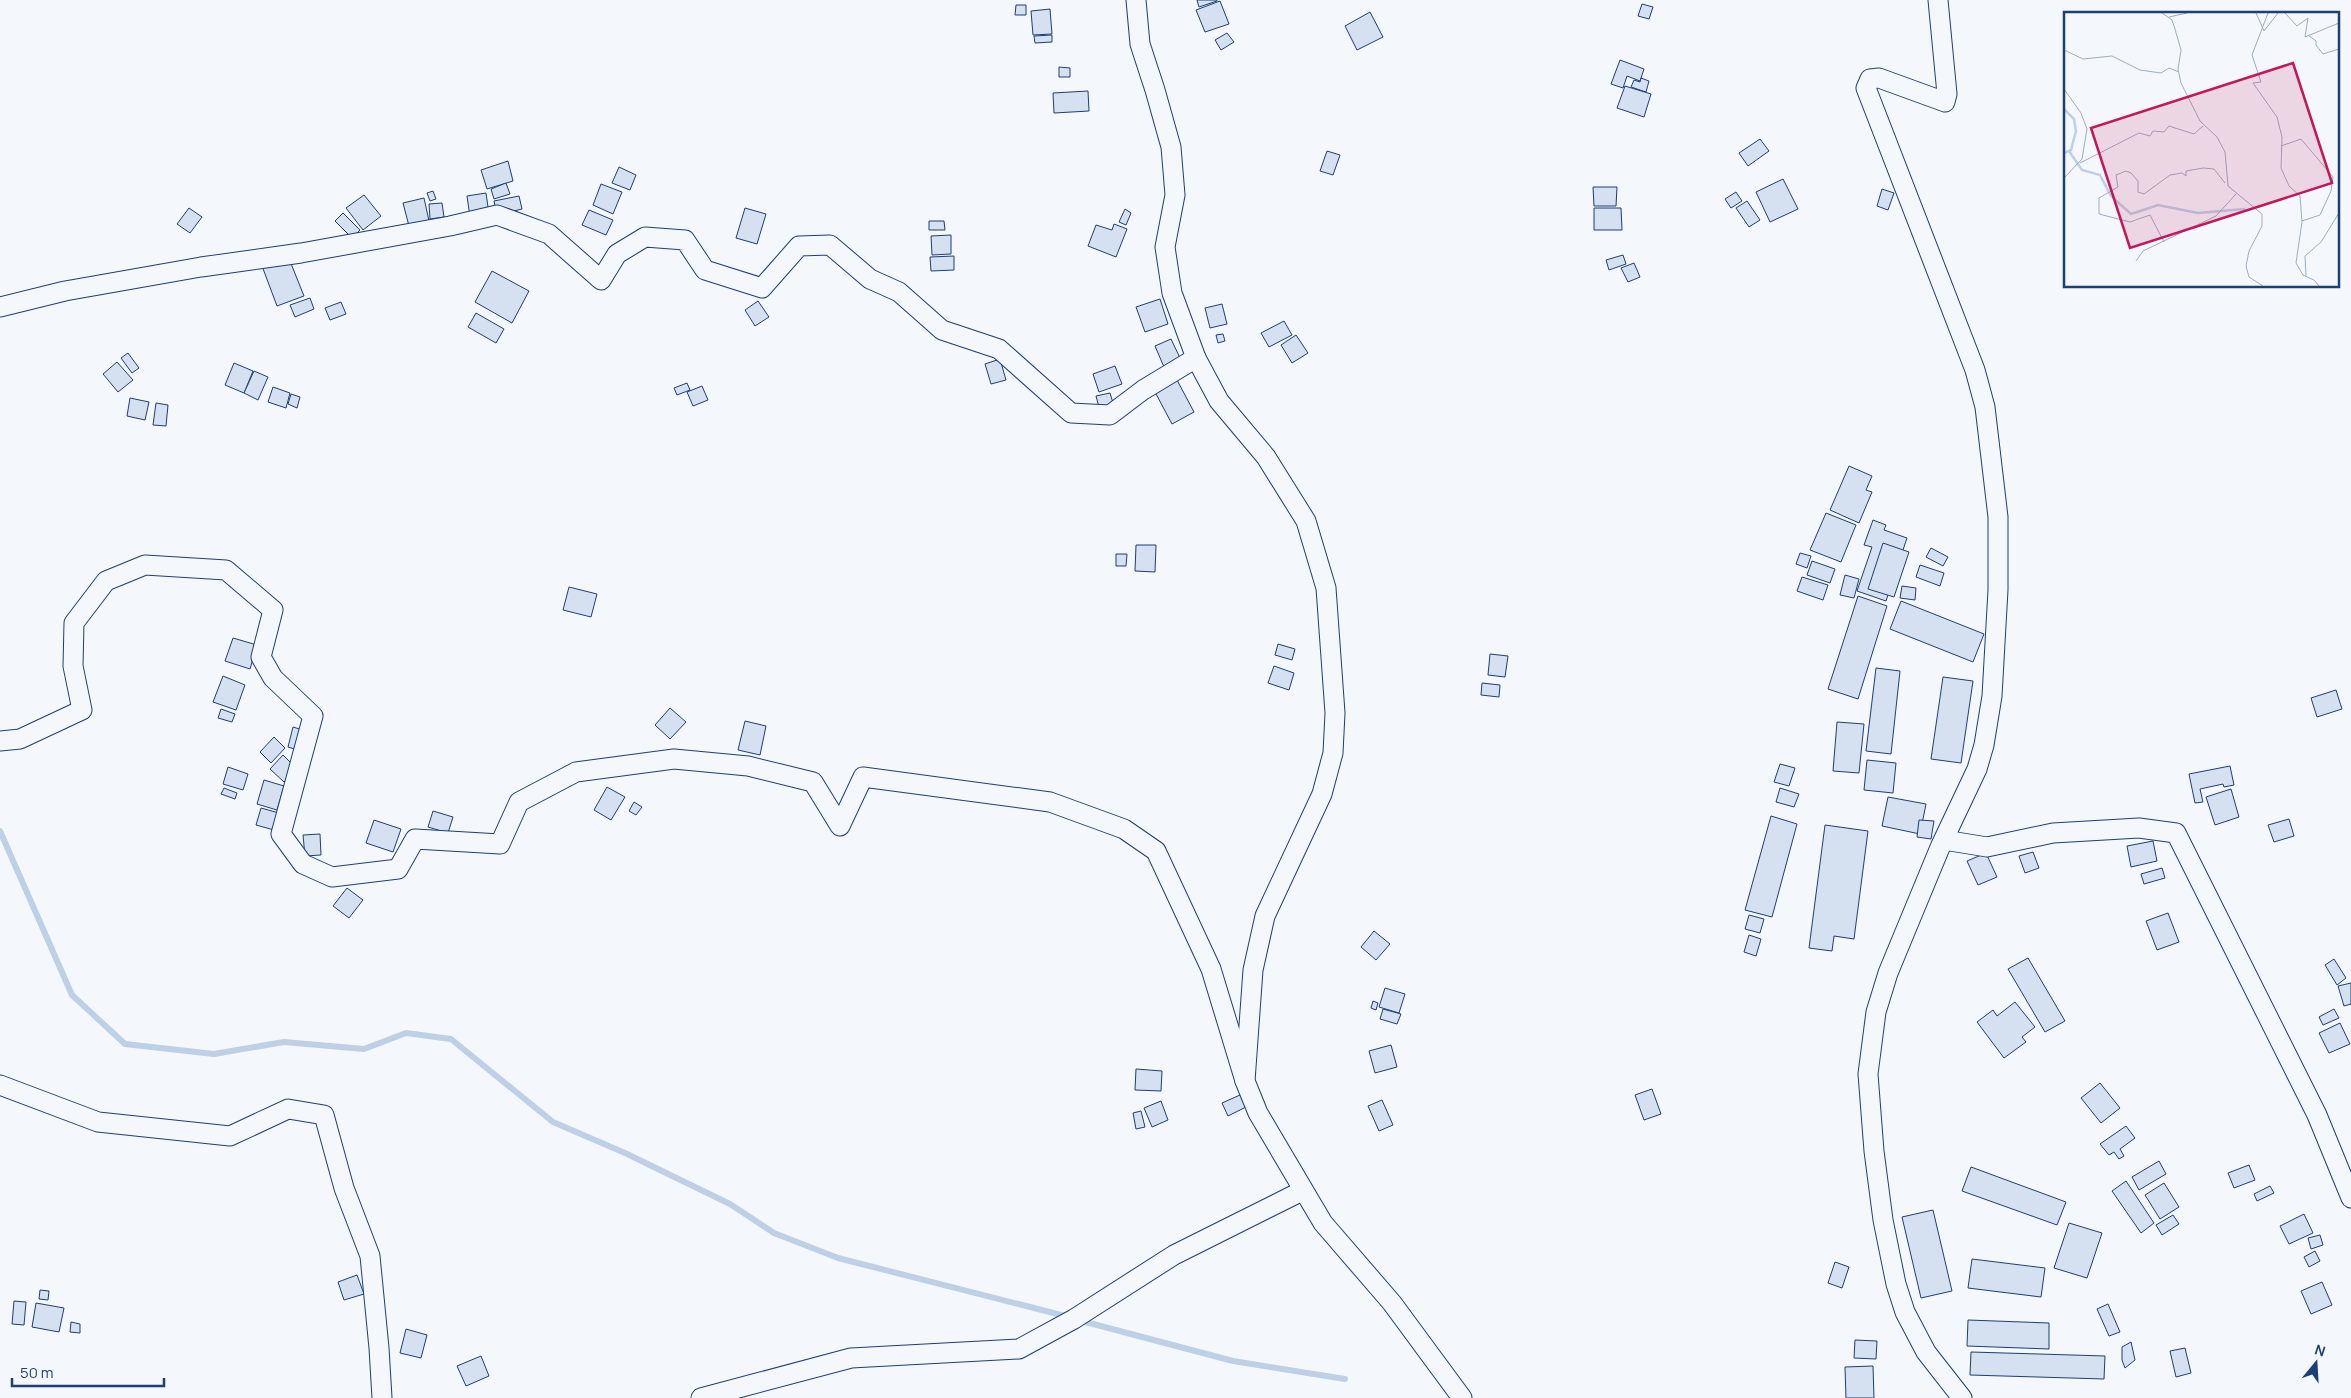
<svg xmlns="http://www.w3.org/2000/svg" width="2351" height="1398" viewBox="0 0 2351 1398" font-family="Manrope,sans-serif">
<rect width="100%" height="100%" fill="#f4f7fb"/>
<g fill="none" stroke-linecap="round" stroke-linejoin="round">
<g stroke="#bed0e5" stroke-width="6">
<polyline points="0,831 72,995 125,1044 214,1054 284,1042 364,1049 406,1033 451,1039 553,1122 625,1153 730,1204 774,1233 838,1258 1069,1317"/>
<polyline points="1078,1320 1233,1361 1345,1379"/>
</g>
</g>
<g fill="#d5e0f0" stroke="#1d3f73">
<polygon points="1197,0 1217,0 1217,1 1199,7"/>
<polygon points="1220,1 1229,24 1205,32 1196,10"/>
<polygon points="1642,4 1653,7 1649,19 1638,16"/>
<polygon points="1016,5 1026,5 1026,15 1015,15"/>
<polygon points="1050,9 1052,34 1033,35 1031,11"/>
<polygon points="1370,12 1383,37 1357,50 1345,26"/>
<polygon points="1227,33 1234,42 1221,50 1215,40"/>
<polygon points="1052,35 1052,42 1035,43 1034,36"/>
<polygon points="1620,60 1644,69 1640,81 1627,76 1623,88 1611,84"/>
<polygon points="1059,67 1070,68 1070,77 1059,77"/>
<polygon points="1641,78 1649,81 1646,92 1631,87 1634,80 1640,82"/>
<polygon points="1625,86 1651,94 1644,117 1617,108"/>
<polygon points="1088,91 1089,111 1054,113 1053,93"/>
<polygon points="1760,139 1769,151 1748,166 1739,153"/>
<polygon points="1327,151 1340,155 1333,175 1320,171"/>
<polygon points="508,161 513,181 487,189 481,170"/>
<polygon points="619,167 636,175 630,190 612,183"/>
<polygon points="1783,179 1798,209 1770,222 1756,192"/>
<polygon points="506,183 510,194 494,199 491,189"/>
<polygon points="601,184 622,192 613,214 593,205"/>
<polygon points="1593,187 1617,187 1616,206 1594,206"/>
<polygon points="1882,189 1894,193 1888,210 1877,206"/>
<polygon points="433,191 436,199 430,201 427,193"/>
<polygon points="1736,192 1742,201 1731,208 1725,199"/>
<polygon points="486,193 489,214 470,217 467,196"/>
<polygon points="364,195 381,216 363,230 346,208"/>
<polygon points="519,196 522,209 497,215 494,201"/>
<polygon points="424,198 429,221 409,226 403,203"/>
<polygon points="1747,201 1760,220 1749,227 1736,208"/>
<polygon points="442,203 444,217 430,219 429,204"/>
<polygon points="189,208 202,217 190,233 177,224"/>
<polygon points="745,208 766,214 757,244 736,238"/>
<polygon points="1594,208 1621,208 1622,230 1594,230"/>
<polygon points="1125,209 1131,213 1126,225 1119,222"/>
<polygon points="589,210 613,220 606,235 582,225"/>
<polygon points="343,213 360,230 352,238 335,221"/>
<polygon points="929,221 944,221 945,230 929,230"/>
<polygon points="1114,224 1127,229 1116,257 1088,246 1096,225 1112,230"/>
<polygon points="951,235 951,254 932,255 931,236"/>
<polygon points="1623,255 1626,264 1609,270 1606,260"/>
<polygon points="288,256 304,296 277,306 262,266"/>
<polygon points="954,256 954,270 931,271 930,257"/>
<polygon points="1634,263 1640,277 1628,282 1621,268"/>
<polygon points="492,271 529,291 512,323 475,302"/>
<polygon points="310,298 314,309 295,317 290,305"/>
<polygon points="1160,299 1168,324 1145,332 1136,307"/>
<polygon points="758,301 769,317 755,326 745,310"/>
<polygon points="341,302 346,314 330,320 325,308"/>
<polygon points="1222,304 1227,324 1210,328 1205,308"/>
<polygon points="476,313 504,329 496,343 468,327"/>
<polygon points="1284,321 1292,335 1269,347 1261,333"/>
<polygon points="1223,334 1225,341 1218,343 1216,335"/>
<polygon points="1296,335 1308,353 1292,363 1281,345"/>
<polygon points="1171,339 1181,360 1164,367 1155,346"/>
<polygon points="128,353 139,368 132,373 121,358"/>
<polygon points="1000,359 1006,380 991,384 985,364"/>
<polygon points="117,362 133,380 118,392 103,374"/>
<polygon points="234,363 253,371 244,393 225,385"/>
<polygon points="1115,366 1122,384 1099,392 1093,374"/>
<polygon points="254,371 268,377 258,400 244,393"/>
<polygon points="1177,380 1194,412 1172,424 1155,392"/>
<polygon points="687,383 690,390 677,395 674,388"/>
<polygon points="702,386 708,400 693,406 687,392"/>
<polygon points="273,387 290,393 286,408 268,402"/>
<polygon points="1110,393 1114,406 1100,411 1096,396"/>
<polygon points="291,394 300,397 297,408 288,404"/>
<polygon points="130,398 149,402 145,420 127,416"/>
<polygon points="156,403 168,405 166,426 153,425"/>
<polygon points="1849,466 1872,476 1866,490 1872,492 1859,523 1830,510"/>
<polygon points="1826,513 1856,525 1841,562 1810,550"/>
<polygon points="1873,520 1886,525 1884,530 1907,538 1886,601 1857,591 1872,547 1864,545"/>
<polygon points="1883,543 1909,552 1894,597 1868,589"/>
<polygon points="1136,545 1156,545 1155,572 1135,571"/>
<polygon points="1931,548 1948,557 1943,566 1926,557"/>
<polygon points="1800,553 1811,556 1807,568 1796,564"/>
<polygon points="1116,554 1127,554 1126,566 1116,566"/>
<polygon points="1812,561 1835,569 1830,583 1807,575"/>
<polygon points="1920,565 1944,573 1940,586 1916,577"/>
<polygon points="1845,575 1859,579 1854,598 1840,595"/>
<polygon points="1802,577 1828,585 1823,600 1797,591"/>
<polygon points="1902,586 1916,588 1915,600 1900,598"/>
<polygon points="569,587 597,594 591,617 563,610"/>
<polygon points="1858,596 1887,606 1858,699 1828,689"/>
<polygon points="1901,601 1984,634 1973,662 1890,629"/>
<polygon points="233,638 257,645 250,669 225,661"/>
<polygon points="1278,644 1295,649 1292,660 1275,655"/>
<polygon points="1490,654 1508,656 1505,677 1488,675"/>
<polygon points="1274,666 1294,673 1289,690 1268,683"/>
<polygon points="1876,668 1900,671 1891,754 1866,751"/>
<polygon points="223,676 245,685 236,710 213,702"/>
<polygon points="1943,677 1973,681 1961,763 1931,759"/>
<polygon points="1482,683 1500,685 1499,697 1481,695"/>
<polygon points="2336,690 2342,709 2317,717 2311,698"/>
<polygon points="670,708 686,722 670,739 655,725"/>
<polygon points="221,709 235,714 232,722 218,718"/>
<polygon points="745,721 766,726 760,755 738,750"/>
<polygon points="1837,722 1864,724 1859,773 1833,771"/>
<polygon points="293,727 306,731 301,751 288,747"/>
<polygon points="274,737 285,748 271,763 260,752"/>
<polygon points="283,755 297,769 284,782 270,769"/>
<polygon points="1867,760 1896,763 1893,793 1864,790"/>
<polygon points="1780,764 1795,768 1789,786 1774,782"/>
<polygon points="2230,766 2234,785 2224,787 2223,784 2200,789 2203,802 2195,803 2189,774"/>
<polygon points="228,767 248,774 243,790 223,784"/>
<polygon points="264,780 284,786 277,810 257,804"/>
<polygon points="607,787 625,797 611,820 594,810"/>
<polygon points="224,788 237,793 235,799 221,794"/>
<polygon points="1780,788 1799,794 1794,807 1776,802"/>
<polygon points="2231,789 2239,817 2215,825 2206,797"/>
<polygon points="1888,797 1926,804 1920,834 1882,826"/>
<polygon points="634,802 642,807 636,815 629,811"/>
<polygon points="261,808 279,813 274,830 256,825"/>
<polygon points="433,811 453,817 448,833 428,827"/>
<polygon points="1771,816 1797,824 1772,917 1745,910"/>
<polygon points="2289,819 2294,836 2274,842 2268,825"/>
<polygon points="374,820 401,829 393,852 366,843"/>
<polygon points="1919,820 1934,821 1931,839 1917,837"/>
<polygon points="1825,825 1868,831 1854,939 1834,936 1832,951 1809,948"/>
<polygon points="320,834 321,855 305,856 303,835"/>
<polygon points="2153,841 2157,861 2131,867 2127,846"/>
<polygon points="2033,852 2039,868 2025,873 2019,856"/>
<polygon points="1986,853 1997,877 1978,885 1967,861"/>
<polygon points="2162,868 2165,878 2144,884 2141,874"/>
<polygon points="347,888 363,900 349,918 333,906"/>
<polygon points="2168,913 2179,942 2157,950 2146,921"/>
<polygon points="1749,915 1764,919 1760,933 1745,929"/>
<polygon points="1374,931 1390,944 1376,960 1361,947"/>
<polygon points="1749,935 1761,939 1756,956 1744,952"/>
<polygon points="2028,958 2065,1021 2045,1032 2008,969"/>
<polygon points="2334,959 2346,978 2337,985 2325,965"/>
<polygon points="2351,983 2351,1004 2344,1006 2338,986"/>
<polygon points="1385,988 1405,994 1399,1013 1379,1007"/>
<polygon points="1373,1001 1378,1003 1376,1010 1371,1008"/>
<polygon points="2015,1002 2035,1027 2022,1037 2026,1042 2004,1058 1977,1022 1993,1010 1997,1016"/>
<polygon points="1383,1009 1401,1014 1397,1024 1380,1019"/>
<polygon points="2334,1009 2339,1018 2323,1025 2319,1017"/>
<polygon points="2340,1023 2350,1044 2329,1053 2319,1033"/>
<polygon points="1391,1045 1397,1067 1375,1073 1369,1051"/>
<polygon points="1136,1069 1162,1071 1161,1091 1135,1090"/>
<polygon points="2100,1083 2120,1108 2101,1123 2081,1098"/>
<polygon points="1652,1089 1661,1114 1644,1120 1635,1095"/>
<polygon points="1240,1095 1246,1107 1228,1116 1222,1103"/>
<polygon points="1382,1100 1393,1125 1379,1131 1368,1106"/>
<polygon points="1161,1101 1168,1120 1152,1127 1144,1108"/>
<polygon points="1141,1111 1145,1127 1136,1129 1133,1113"/>
<polygon points="2126,1126 2135,1138 2120,1149 2124,1156 2119,1159 2114,1152 2109,1155 2100,1144"/>
<polygon points="2159,1161 2166,1174 2139,1190 2132,1177"/>
<polygon points="2249,1165 2255,1180 2234,1188 2228,1173"/>
<polygon points="1971,1167 2066,1202 2057,1225 1962,1191"/>
<polygon points="2126,1181 2154,1223 2141,1233 2112,1191"/>
<polygon points="2164,1183 2179,1207 2160,1219 2145,1195"/>
<polygon points="2270,1186 2274,1193 2257,1201 2254,1194"/>
<polygon points="1933,1210 1952,1291 1921,1298 1902,1217"/>
<polygon points="2304,1214 2313,1233 2289,1244 2280,1226"/>
<polygon points="2173,1215 2179,1224 2162,1235 2156,1225"/>
<polygon points="2069,1223 2102,1233 2087,1278 2054,1268"/>
<polygon points="2320,1235 2323,1245 2311,1249 2308,1238"/>
<polygon points="2315,1251 2320,1261 2309,1267 2304,1257"/>
<polygon points="1972,1259 2045,1268 2041,1297 1968,1288"/>
<polygon points="1835,1262 1849,1267 1842,1288 1828,1283"/>
<polygon points="357,1275 364,1294 344,1300 338,1282"/>
<polygon points="2322,1282 2332,1305 2311,1314 2301,1291"/>
<polygon points="40,1290 49,1291 48,1300 39,1299"/>
<polygon points="14,1301 26,1302 24,1325 12,1324"/>
<polygon points="36,1303 64,1308 59,1332 32,1327"/>
<polygon points="2108,1304 2120,1332 2109,1336 2097,1309"/>
<polygon points="1968,1320 2049,1323 2049,1349 1967,1346"/>
<polygon points="71,1322 80,1324 80,1333 70,1332"/>
<polygon points="406,1329 427,1335 421,1358 400,1353"/>
<polygon points="1855,1340 1877,1341 1876,1359 1854,1358"/>
<polygon points="2131,1342 2135,1360 2125,1368 2122,1360 2122,1347"/>
<polygon points="2185,1348 2191,1373 2176,1377 2170,1351"/>
<polygon points="1971,1352 2105,1356 2104,1379 1970,1375"/>
<polygon points="481,1356 489,1376 466,1386 457,1366"/>
<polygon points="1873,1366 1874,1398 1846,1398 1845,1367"/>
</g>
<g fill="none" stroke-linecap="round" stroke-linejoin="round">
<defs>
<g id="street">
<polyline points="1136,0 1140,44 1155,90 1171,147 1175,195 1165,247 1172,293 1196,358 1219,401 1266,457 1306,521 1326,588 1335,713 1333,753 1322,794 1265,916 1253,970 1245,1081 1258,1113 1323,1223 1392,1303 1462,1398"/>
<polyline points="1938,0 1947,94 1945,102 1879,78 1870,79 1866,88 1975,370 1985,407 1998,517 1998,590 1992,696 1984,745 1977,769 1941,845 1888,973 1876,1012 1868,1074 1874,1151 1883,1220 1896,1284 1905,1312 1926,1352 1962,1398"/>
<polyline points="0,307 65,291 201,267 301,253 450,226 497,215 549,234 601,280 617,254 645,237 685,240 705,270 762,288 799,246 830,245 870,279 899,292 942,330 999,349 1071,413 1110,415 1143,390 1196,358"/>
<polyline points="0,741 20,739 82,710 73,666 74,623 106,581 145,565 226,570 273,610 261,657 273,678 313,716 281,834 303,864 332,877 398,869 415,839 500,844 519,802 576,772 674,759 748,766 813,782 840,826 863,777 1050,802 1124,829 1156,851 1211,969 1245,1081"/>
<polyline points="1944,840 1987,847 2053,833 2139,828 2176,833 2317,1115 2351,1198"/>
<polyline points="0,1085 98,1122 230,1136 288,1109 324,1115 344,1188 370,1256 379,1348 382,1398"/>
<polyline points="701,1398 851,1358 1019,1349 1074,1319 1174,1255 1302,1191"/>
</g>
</defs>
<use href="#street" stroke="#1d3f73" stroke-width="21"/>
<use href="#street" stroke="#f4f7fb" stroke-width="19"/>
</g>
<g transform="translate(2064 12)">
<rect width="275" height="275" fill="#f4f7fb"/>
<path fill="none" stroke="#bed0e5" stroke-width="2.5" d="M 0,97 L 10,107 L 12,119 L 7,138 L 0,141M 5,139 L 18,158 L 36,163 L 47,184 L 67,202 L 94,193 L 134,201 L 181,197"/>
<path fill="none" stroke="#9eadc5" stroke-width="1" d="M 98,1 L 108,8 L 111,17 L 117,38 L 114,57 L 117,71 L 136,109 L 153,125 L 161,140 L 164,174 L 198,202 L 198,214 L 185,239 L 182,254 L 185,265 L 199,274M 192,1 L 200,19 L 214,1M 204,1 L 188,43 L 197,70 L 189,71 L 213,105 L 218,125 L 217,156 L 225,174 L 236,184 L 238,210 L 232,251 L 239,263 L 250,268 L 255,274M 221,1 L 233,14 L 244,6 L 241,25 L 275,11M 105,5 L 123,1M 245,24 L 252,29 L 252,33 L 259,42 L 275,37M 0,38 L 19,47 L 48,44 L 76,58 L 97,61 L 105,56 L 115,60M 0,77 L 17,101 L 23,117 L 18,147 L 0,166M 217,134 L 237,127 L 269,165 L 267,179 L 256,203 L 238,209M 16,151 L 75,121 L 86,124 L 89,119 L 100,120 L 105,114 L 130,122 L 139,114M 100,230 L 86,203 L 66,210 L 35,202 L 35,186 L 54,175 L 52,163 L 62,159 L 67,161 L 74,169 L 74,180 L 80,182 L 106,163 L 118,161 L 122,164 L 122,159 L 139,156 L 150,157 L 161,171M 72,249 L 79,239 L 152,204 L 172,182M 242,264 L 241,244 L 257,230 L 275,201"/>
<path fill="#c2185b" fill-opacity="0.15" stroke="#c2185b" stroke-width="2.5" d="M 229,51 L 268,171 L 66,236 L 27,116 Z"/>
<rect width="275" height="275" fill="none" stroke="#1d3f73" stroke-width="2.5"/>
</g>
<g transform="translate(2316 1363) rotate(18)" stroke="#f4f7fb" stroke-width="4" paint-order="stroke">
<path d="M0-4L9 19L0 12L-9 19Z" fill="#1d3f73"/>
<text y="-8" font-size="14" font-weight="bold" text-anchor="middle" fill="#1d3f73">N</text>
</g>
<path d="M12 1378v8h152v-8" fill="none" stroke="#1d3f73" stroke-width="2.5"/>
<text x="20" y="1378" font-size="15" fill="#1d3f73" stroke="#f4f7fb" stroke-width="4" paint-order="stroke">50 m</text>
</svg>
